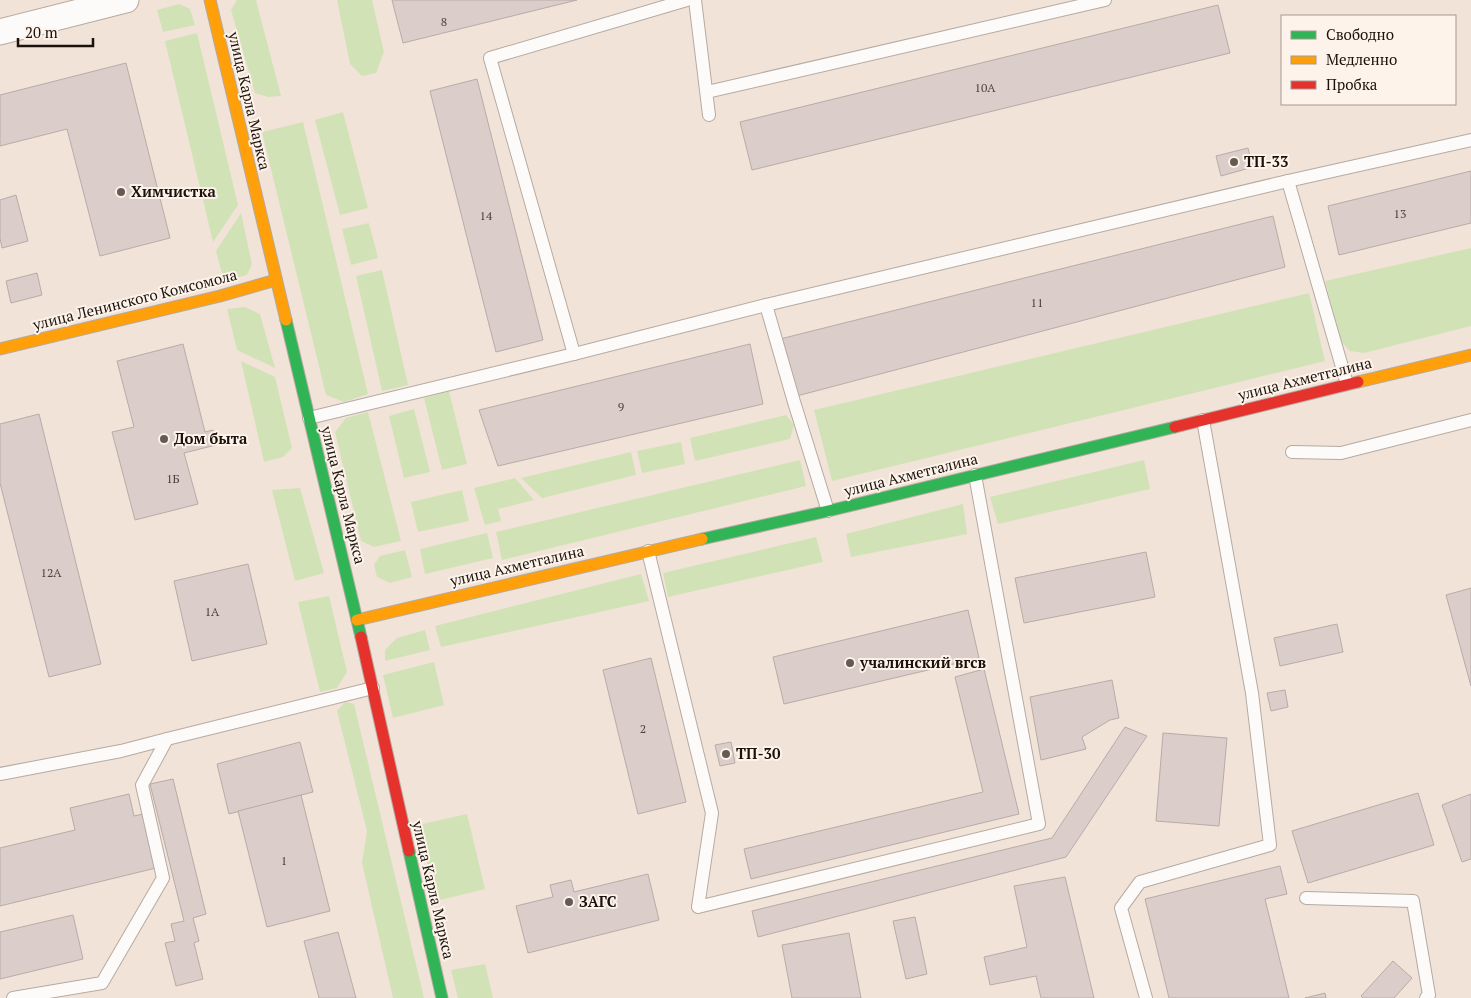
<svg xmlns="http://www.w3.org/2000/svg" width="1471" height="998" viewBox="0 0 1471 998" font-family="'PT Serif',serif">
<rect width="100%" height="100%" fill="#f2e3d8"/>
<g fill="#d2e2b7">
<polygon points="237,0 256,0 281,96 268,97 255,93 231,10"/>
<polygon points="337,0 372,0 384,52 376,73 362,76 350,64"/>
<polygon points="179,4 190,9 195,25 163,32 157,10"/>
<polygon points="197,33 238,205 213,242 165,41"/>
<polygon points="343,112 368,208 340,215 315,120"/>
<polygon points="303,122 368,394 344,402 326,395 262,132"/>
<polygon points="241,213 252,264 247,275 224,281 216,251"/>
<polygon points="369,223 378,258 351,265 342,229"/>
<polygon points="1471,248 1471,326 1364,353 1350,351 1341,341 1325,281"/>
<polygon points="382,270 408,385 382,391 356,276"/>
<polygon points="1309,293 1325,361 832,481 814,410"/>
<polygon points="245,307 260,314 275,368 237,350 227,309"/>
<polygon points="241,361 275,377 292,448 283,457 264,462"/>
<polygon points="449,391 467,464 442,470 424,398"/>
<polygon points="414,409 430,472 404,478 389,416"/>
<polygon points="368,412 401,541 374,547 361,541 335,432 346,418"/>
<polygon points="786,415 794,425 790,439 695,461 690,438"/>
<polygon points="681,442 685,464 642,473 637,451"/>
<polygon points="631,452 636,475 542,498 521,478"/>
<polygon points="800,460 806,486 502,560 496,532"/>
<polygon points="1144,460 1150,489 998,524 990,497"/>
<polygon points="515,478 534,500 498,509 501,521 485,525 474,488"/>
<polygon points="300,488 324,573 295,581 272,490"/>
<polygon points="462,490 469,521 418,532 411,502"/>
<polygon points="963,504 967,534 851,557 846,534"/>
<polygon points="487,533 493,558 425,574 420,549"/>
<polygon points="816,537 823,562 668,597 663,573"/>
<polygon points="405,550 412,577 390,583 377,577 374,565 380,556"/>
<polygon points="641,574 649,601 441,647 435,626"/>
<polygon points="329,596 347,672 337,688 320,692 298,602"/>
<polygon points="425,630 430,650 385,661 385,650 397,638"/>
<polygon points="434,662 444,705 393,718 383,675"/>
<polygon points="345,702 354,704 424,998 393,998 362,863 367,831 337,711"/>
<polygon points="467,814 485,889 436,901 418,825"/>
<polygon points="485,964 493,998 458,998 451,970"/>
</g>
<g fill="#dacdca" stroke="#b8aba8">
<polygon points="392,0 577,0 403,43"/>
<polygon points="1218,5 1230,53 752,170 740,122"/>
<polygon points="126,63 170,238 100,256 67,129 0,146 0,95"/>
<polygon points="477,79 543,340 496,352 430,91"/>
<polygon points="1248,148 1253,167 1221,176 1216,156"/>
<polygon points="1471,171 1471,223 1339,255 1328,206"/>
<polygon points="16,195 28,241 2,248 0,238 0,200"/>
<polygon points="1273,216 1285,267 793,397 780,339"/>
<polygon points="37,273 42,295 11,303 6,281"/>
<polygon points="183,344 205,432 213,430 216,445 184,453 198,504 135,520 112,432 134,427 117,361"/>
<polygon points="750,344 763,404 498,466 479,410"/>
<polygon points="39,414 101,664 49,677 0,483 0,424"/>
<polygon points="1146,552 1155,597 1024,623 1015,578"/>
<polygon points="248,564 267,644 192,661 174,581"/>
<polygon points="1471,588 1471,686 1446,595"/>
<polygon points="968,610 979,658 784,704 773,657"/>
<polygon points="1337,624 1343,652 1280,666 1274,638"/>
<polygon points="651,658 686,802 638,814 603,670"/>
<polygon points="984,669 1019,814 751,879 744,849 983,792 955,677"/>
<polygon points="1112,680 1119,718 1110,720 1082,737 1086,749 1041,760 1030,697"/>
<polygon points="1285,690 1288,707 1271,711 1267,693"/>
<polygon points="1125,727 1147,736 1066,857 758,937 752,911 1052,838"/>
<polygon points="1163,733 1227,738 1219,826 1156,821"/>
<polygon points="300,742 313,792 229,814 217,764"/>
<polygon points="731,742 735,763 720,766 715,745"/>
<polygon points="173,779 206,914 193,918 199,941 194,943 203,979 176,986 165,943 175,941 171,924 184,921 150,784"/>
<polygon points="1418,793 1434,845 1308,883 1292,831"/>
<polygon points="129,794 134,816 143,814 156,868 0,906 0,848 75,830 70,808"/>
<polygon points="1471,794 1471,859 1462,862 1442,805"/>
<polygon points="301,795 330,911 267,927 238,811"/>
<polygon points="1280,866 1287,894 1265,899 1289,998 1169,998 1145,899"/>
<polygon points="648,874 659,920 528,953 516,906 553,897 550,885 571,880 574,892"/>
<polygon points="1065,877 1094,998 1041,998 1036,976 990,985 984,957 1027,947 1014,886"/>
<polygon points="73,915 83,959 0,979 0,932"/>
<polygon points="915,917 927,974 906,979 893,921"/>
<polygon points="338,932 356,998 319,998 304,941"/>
<polygon points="849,933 861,998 792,998 782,945"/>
<polygon points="1393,961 1412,978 1394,998 1363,998 1361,996"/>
<polygon points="1325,993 1326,998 1305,998"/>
</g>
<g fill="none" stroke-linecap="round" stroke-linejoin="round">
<defs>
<g id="lane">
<polyline points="695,0 709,115"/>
<polyline points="707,92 1105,0"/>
<polyline points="1288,181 1347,384"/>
<polyline points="766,305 794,402 828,511"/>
<polyline points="574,354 490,58 687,0"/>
<polyline points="309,418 574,354 766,305 1288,181 1471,140"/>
<polyline points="1292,452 1341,453 1471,420"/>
<polyline points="648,551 712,813 698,907 1039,824 975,475"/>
<polyline points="0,774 121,751 167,739"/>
<polyline points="1306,898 1413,901 1429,995 1426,998"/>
<polyline points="13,998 102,983 163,878 142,785 167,739 373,688"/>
<polyline points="1146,998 1121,908 1140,882 1270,845 1252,693 1203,420"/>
</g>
<polyline id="street" points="0,32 126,0"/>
<g id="fast">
<polyline points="286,320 361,637"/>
<polyline points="702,539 828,511 1175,427"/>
<polyline points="409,851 442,998"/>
</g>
<g id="slow">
<polyline points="210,0 286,320"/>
<polyline points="0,349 220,296 276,280"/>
<polyline points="1358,382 1471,355"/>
<polyline points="357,620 702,539"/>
</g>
<g id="jam">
<polyline points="1175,427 1358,382"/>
<polyline points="361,637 409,851"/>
</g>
</defs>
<use href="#lane" stroke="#b5aaa1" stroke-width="14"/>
<use href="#street" stroke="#b5aaa1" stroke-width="27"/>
<use href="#fast" stroke="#b5aaa1" stroke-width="13"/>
<use href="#slow" stroke="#b5aaa1" stroke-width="13"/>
<use href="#jam" stroke="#b5aaa1" stroke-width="13"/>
<use href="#lane" stroke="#fdfbf9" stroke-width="12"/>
<use href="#street" stroke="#fdfbf9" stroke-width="25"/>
<use href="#fast" stroke="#30b455" stroke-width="11"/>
<use href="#slow" stroke="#ff9f0a" stroke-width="11"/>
<use href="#jam" stroke="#e5322d" stroke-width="11"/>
</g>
<g fill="#665b53" stroke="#fdf3eb" stroke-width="2">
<circle cx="1234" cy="162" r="5"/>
<circle cx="121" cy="192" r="5"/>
<circle cx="164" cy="439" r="5"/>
<circle cx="850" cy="663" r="5"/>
<circle cx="726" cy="754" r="5"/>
<circle cx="569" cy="902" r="5"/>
</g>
<g text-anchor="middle" stroke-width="4" stroke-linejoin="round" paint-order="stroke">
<g font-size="12" fill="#4c433d">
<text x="444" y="26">8</text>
<text x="985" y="92">10А</text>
<text x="1400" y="218">13</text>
<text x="486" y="220">14</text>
<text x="1037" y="307">11</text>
<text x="621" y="411">9</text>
<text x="173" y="483">1Б</text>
<text x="51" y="577">12А</text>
<text x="212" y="616">1А</text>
<text x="643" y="733">2</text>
<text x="284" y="865">1</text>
</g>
<g font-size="15" fill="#1a120b" stroke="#fdf3eb">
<text transform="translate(249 101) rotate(77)" y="5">улица Карла Маркса</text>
<text transform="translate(135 300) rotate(-14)" y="5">улица Ленинского Комсомола</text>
<text transform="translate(1305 379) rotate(-14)" y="5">улица Ахметгалина</text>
<text transform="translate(911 475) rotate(-14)" y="5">улица Ахметгалина</text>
<text transform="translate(343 495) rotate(76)" y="5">улица Карла Маркса</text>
<text transform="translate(517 566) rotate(-13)" y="5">улица Ахметгалина</text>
<text transform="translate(433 890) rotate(77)" y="5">улица Карла Маркса</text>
</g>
<g font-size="15" font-weight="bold" fill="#1a120b" stroke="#fdf3eb" text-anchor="start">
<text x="1244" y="167">ТП-33</text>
<text x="131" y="197">Химчистка</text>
<text x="174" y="444">Дом быта</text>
<text x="860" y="668">учалинский вгсв</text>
<text x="736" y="759">ТП-30</text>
<text x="579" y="907">ЗАГС</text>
</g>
</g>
<rect x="1281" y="15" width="175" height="90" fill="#fdf3eb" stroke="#a29991"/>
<rect x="1291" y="31" width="25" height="8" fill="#30b455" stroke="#a29991"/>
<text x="1326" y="40" font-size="15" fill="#1a120b">Свободно</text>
<rect x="1291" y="56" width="25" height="8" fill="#ff9f0a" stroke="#a29991"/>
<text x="1326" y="65" font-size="15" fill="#1a120b">Медленно</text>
<rect x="1291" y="81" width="25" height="8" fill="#e5322d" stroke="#a29991"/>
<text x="1326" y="90" font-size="15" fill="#1a120b">Пробка</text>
<path d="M18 38v8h75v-8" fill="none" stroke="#1a120b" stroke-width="2.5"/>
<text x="25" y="38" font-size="15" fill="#1a120b" stroke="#fdf3eb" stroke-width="4" paint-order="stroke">20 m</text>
</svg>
